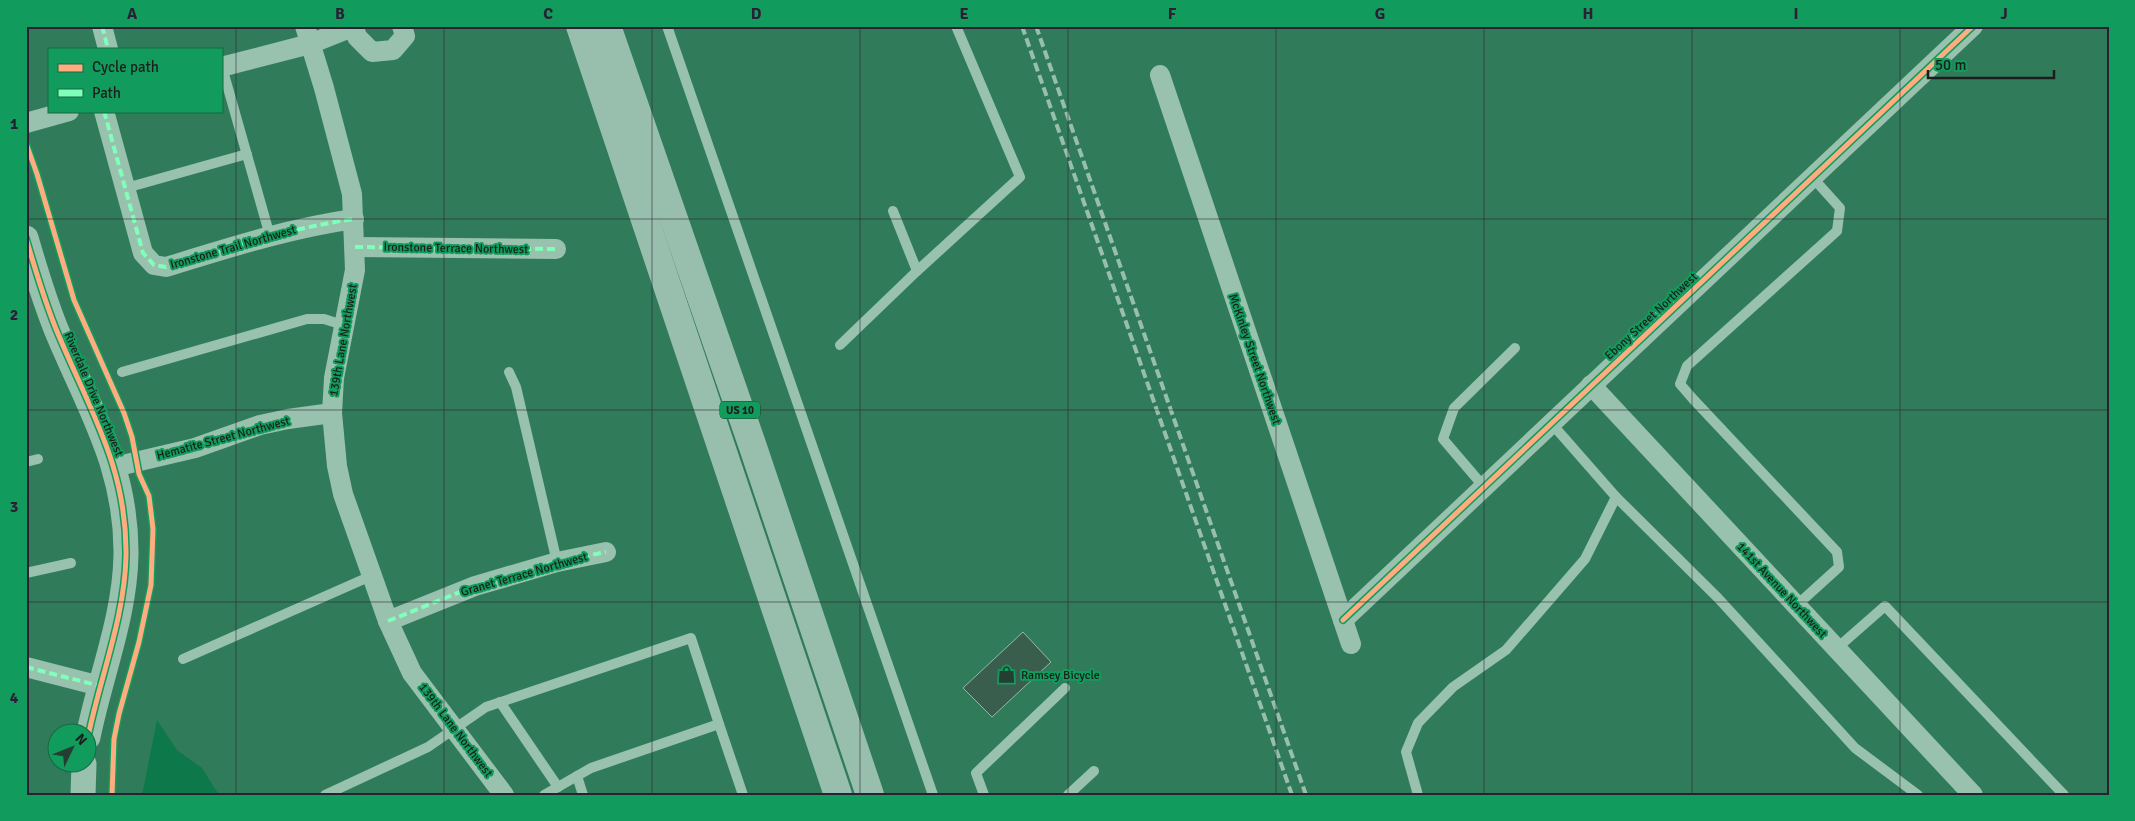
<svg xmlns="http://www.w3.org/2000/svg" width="2135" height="821" viewBox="0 0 2135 821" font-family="Signika,sans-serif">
<rect width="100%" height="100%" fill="#307c5a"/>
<polygon fill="#0d7849" points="157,720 177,750 202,768 219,795 142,795"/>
<polygon fill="#3a5e4e" stroke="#90bba7" points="1023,632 1051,662 992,717 963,688"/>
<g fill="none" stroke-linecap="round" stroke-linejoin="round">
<g stroke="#98c1ae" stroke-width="10">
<polyline points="667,26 933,795"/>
<polyline points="222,67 270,236"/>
<polyline points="126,188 247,154"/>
<polyline points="893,211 917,271"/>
<polyline points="840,345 917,271 1020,177 956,26"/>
<polyline points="122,372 307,319 324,319 343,325"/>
<polyline points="509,372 516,387 557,562"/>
<polyline points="1552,424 1616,497 1718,598 1855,748 1918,795"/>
<polyline points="26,462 38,459"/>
<polyline points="1484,487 1443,439 1454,408 1515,348"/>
<polyline points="26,573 71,563"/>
<polyline points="1796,606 1839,567 1837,552 1693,399 1680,384 1687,366 1837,231 1840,208 1813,178"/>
<polyline points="1836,649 1885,606 2064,795"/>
<polyline points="183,659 371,576"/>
<polyline points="500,702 558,787"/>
<polyline points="719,724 743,795"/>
<polyline points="577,776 583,795"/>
<polyline points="325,795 428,747 486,707 691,638 719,724 591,768 544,795"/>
<polyline points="984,795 976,773 1065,688"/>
<polyline points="1068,795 1094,771"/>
<polyline points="1418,795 1406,752 1418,723 1453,687 1506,650 1585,559 1616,497"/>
</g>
<g stroke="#98c1ae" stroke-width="20">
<polyline points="102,26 108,49"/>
<polyline points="305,26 324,88 352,194 355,270 334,378 332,413 337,466 343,494 388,621 412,673 504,795"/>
<polyline points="354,27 357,37 372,52 393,50 405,36 402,26"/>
<polyline points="221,67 310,44 355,26"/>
<polyline points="1160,75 1351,644"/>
<path d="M 104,111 L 143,253 L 154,265 L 166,267 C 228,248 290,228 354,219"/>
<polyline points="26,123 69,111"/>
<polyline points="355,247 556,249"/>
<polyline points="1591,385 1973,795"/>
<polyline points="114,467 195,448 260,425 288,419 332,413"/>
<polyline points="1343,620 1973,26"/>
<polyline points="388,621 475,586 557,562 606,552"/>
<polyline points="26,667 100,686"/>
</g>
<g stroke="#98c1ae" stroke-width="25">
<path d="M 26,238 C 35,269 44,299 56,329 C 88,407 127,466 126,555 C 125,617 100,677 88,737"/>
<polyline points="83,795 84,764"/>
</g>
<g stroke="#98bfae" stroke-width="28">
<path d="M 580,26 C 665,283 752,539 838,795"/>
<polyline points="607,26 753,447 870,795"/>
</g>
<g stroke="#98bfae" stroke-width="4" stroke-dasharray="9 4" stroke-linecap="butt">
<polyline points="1022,26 1292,795"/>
<polyline points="1036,26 1306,795"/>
</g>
<g stroke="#80ffba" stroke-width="4" stroke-dasharray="8 4" stroke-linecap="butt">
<polyline points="102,26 108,49"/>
<path d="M 104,111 L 143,253 L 154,265 L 166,267 C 228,248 290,228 354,219"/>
<polyline points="355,247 556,249"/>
<polyline points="388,621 475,586 557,562 606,552"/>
<polyline points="26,667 100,686"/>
</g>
<defs>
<g id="cycleway">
<polyline points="26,143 37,174 74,300 124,413 132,437 139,474 149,496 153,529 151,585 139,642 119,714 114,739 112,795"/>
<path d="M 26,238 C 35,269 44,299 56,329 C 88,407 127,466 126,555 C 125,617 100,677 88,737"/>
<polyline points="1343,620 1973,26"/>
</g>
</defs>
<use href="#cycleway" stroke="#119c5d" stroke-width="8"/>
<use href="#cycleway" stroke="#ffac80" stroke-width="5"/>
</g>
<path fill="none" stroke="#2b1f35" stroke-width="1" stroke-opacity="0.55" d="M 236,26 L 236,795M 444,26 L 444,795M 652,26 L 652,795M 860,26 L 860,795M 1068,26 L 1068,795M 1276,26 L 1276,795M 1484,26 L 1484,795M 1692,26 L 1692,795M 1900,26 L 1900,795M 26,219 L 2109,219M 26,410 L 2109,410M 26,602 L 2109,602"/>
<defs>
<symbol id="shop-bare" viewBox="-9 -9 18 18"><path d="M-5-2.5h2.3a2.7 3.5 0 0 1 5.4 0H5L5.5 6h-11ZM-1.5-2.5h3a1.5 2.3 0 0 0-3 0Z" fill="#243e32" stroke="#119c5d" stroke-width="2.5" paint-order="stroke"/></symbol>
</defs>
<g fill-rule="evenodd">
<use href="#shop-bare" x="994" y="662" width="25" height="25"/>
</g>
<g text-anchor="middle" stroke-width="4" stroke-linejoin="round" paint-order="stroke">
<rect fill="#119c5d" stroke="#194330" stroke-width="1" x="720" y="401.5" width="40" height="17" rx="4"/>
<g font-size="11" font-weight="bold" fill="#1d1d1d">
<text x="740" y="414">US 10</text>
</g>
<g font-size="12" fill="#1d1d1d" stroke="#119c5d">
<text transform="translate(233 247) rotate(-16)" y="4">Ironstone Trail Northwest</text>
<text transform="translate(456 248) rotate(1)" y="4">Ironstone Terrace Northwest</text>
<text transform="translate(1651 316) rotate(-43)" y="4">Ebony Street Northwest</text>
<text transform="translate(343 340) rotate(-80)" y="4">139th Lane Northwest</text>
<text transform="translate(1255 359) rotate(71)" y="4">McKinley Street Northwest</text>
<text transform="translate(94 394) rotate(67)" y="4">Riverdale Drive Northwest</text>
<text transform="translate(223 438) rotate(-15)" y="4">Hematite Street Northwest</text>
<text transform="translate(524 574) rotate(-16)" y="4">Granet Terrace Northwest</text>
<text transform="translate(1782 590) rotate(47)" y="4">141st Avenue Northwest</text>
<text transform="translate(456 730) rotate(53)" y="4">139th Lane Northwest</text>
</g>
<g font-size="12" fill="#1d1d1d" stroke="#119c5d" text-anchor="start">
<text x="1021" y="679">Ramsey Bicycle</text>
</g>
</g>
<rect width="2135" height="821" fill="none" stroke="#119c5d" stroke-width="55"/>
<rect x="48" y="48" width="175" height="65" fill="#119c5d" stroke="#166943"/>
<rect x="58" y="64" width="25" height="8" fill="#ffac80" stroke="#166943"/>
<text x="92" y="72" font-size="15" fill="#1d1d1d">Cycle path</text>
<rect x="58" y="89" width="25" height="8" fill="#80ffba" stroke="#166943"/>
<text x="92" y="98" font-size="15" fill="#1d1d1d">Path</text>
<g transform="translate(72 748) rotate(47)"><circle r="24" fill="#119c5d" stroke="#166943"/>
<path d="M0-4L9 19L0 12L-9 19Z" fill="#243e32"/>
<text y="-8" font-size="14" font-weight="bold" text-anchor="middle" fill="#1d1d1d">N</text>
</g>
<path d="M1928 70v8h126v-8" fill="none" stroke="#1d1d1d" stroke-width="2.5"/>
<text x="1935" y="70" font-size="15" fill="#1d1d1d" stroke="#119c5d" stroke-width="4" paint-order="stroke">50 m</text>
<rect x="28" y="28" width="2080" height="766" fill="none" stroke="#2b1f35" stroke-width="2"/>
<g font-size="16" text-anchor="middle" font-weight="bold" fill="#2b1f35">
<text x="132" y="19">A</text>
<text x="340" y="19">B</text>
<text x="548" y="19">C</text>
<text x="756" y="19">D</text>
<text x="964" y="19">E</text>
<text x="1172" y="19">F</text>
<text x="1380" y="19">G</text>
<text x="1588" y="19">H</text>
<text x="1796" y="19">I</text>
<text x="2004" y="19">J</text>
<text x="14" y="129">1</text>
<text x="14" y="320">2</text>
<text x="14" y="512">3</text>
<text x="14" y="703">4</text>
</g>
</svg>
